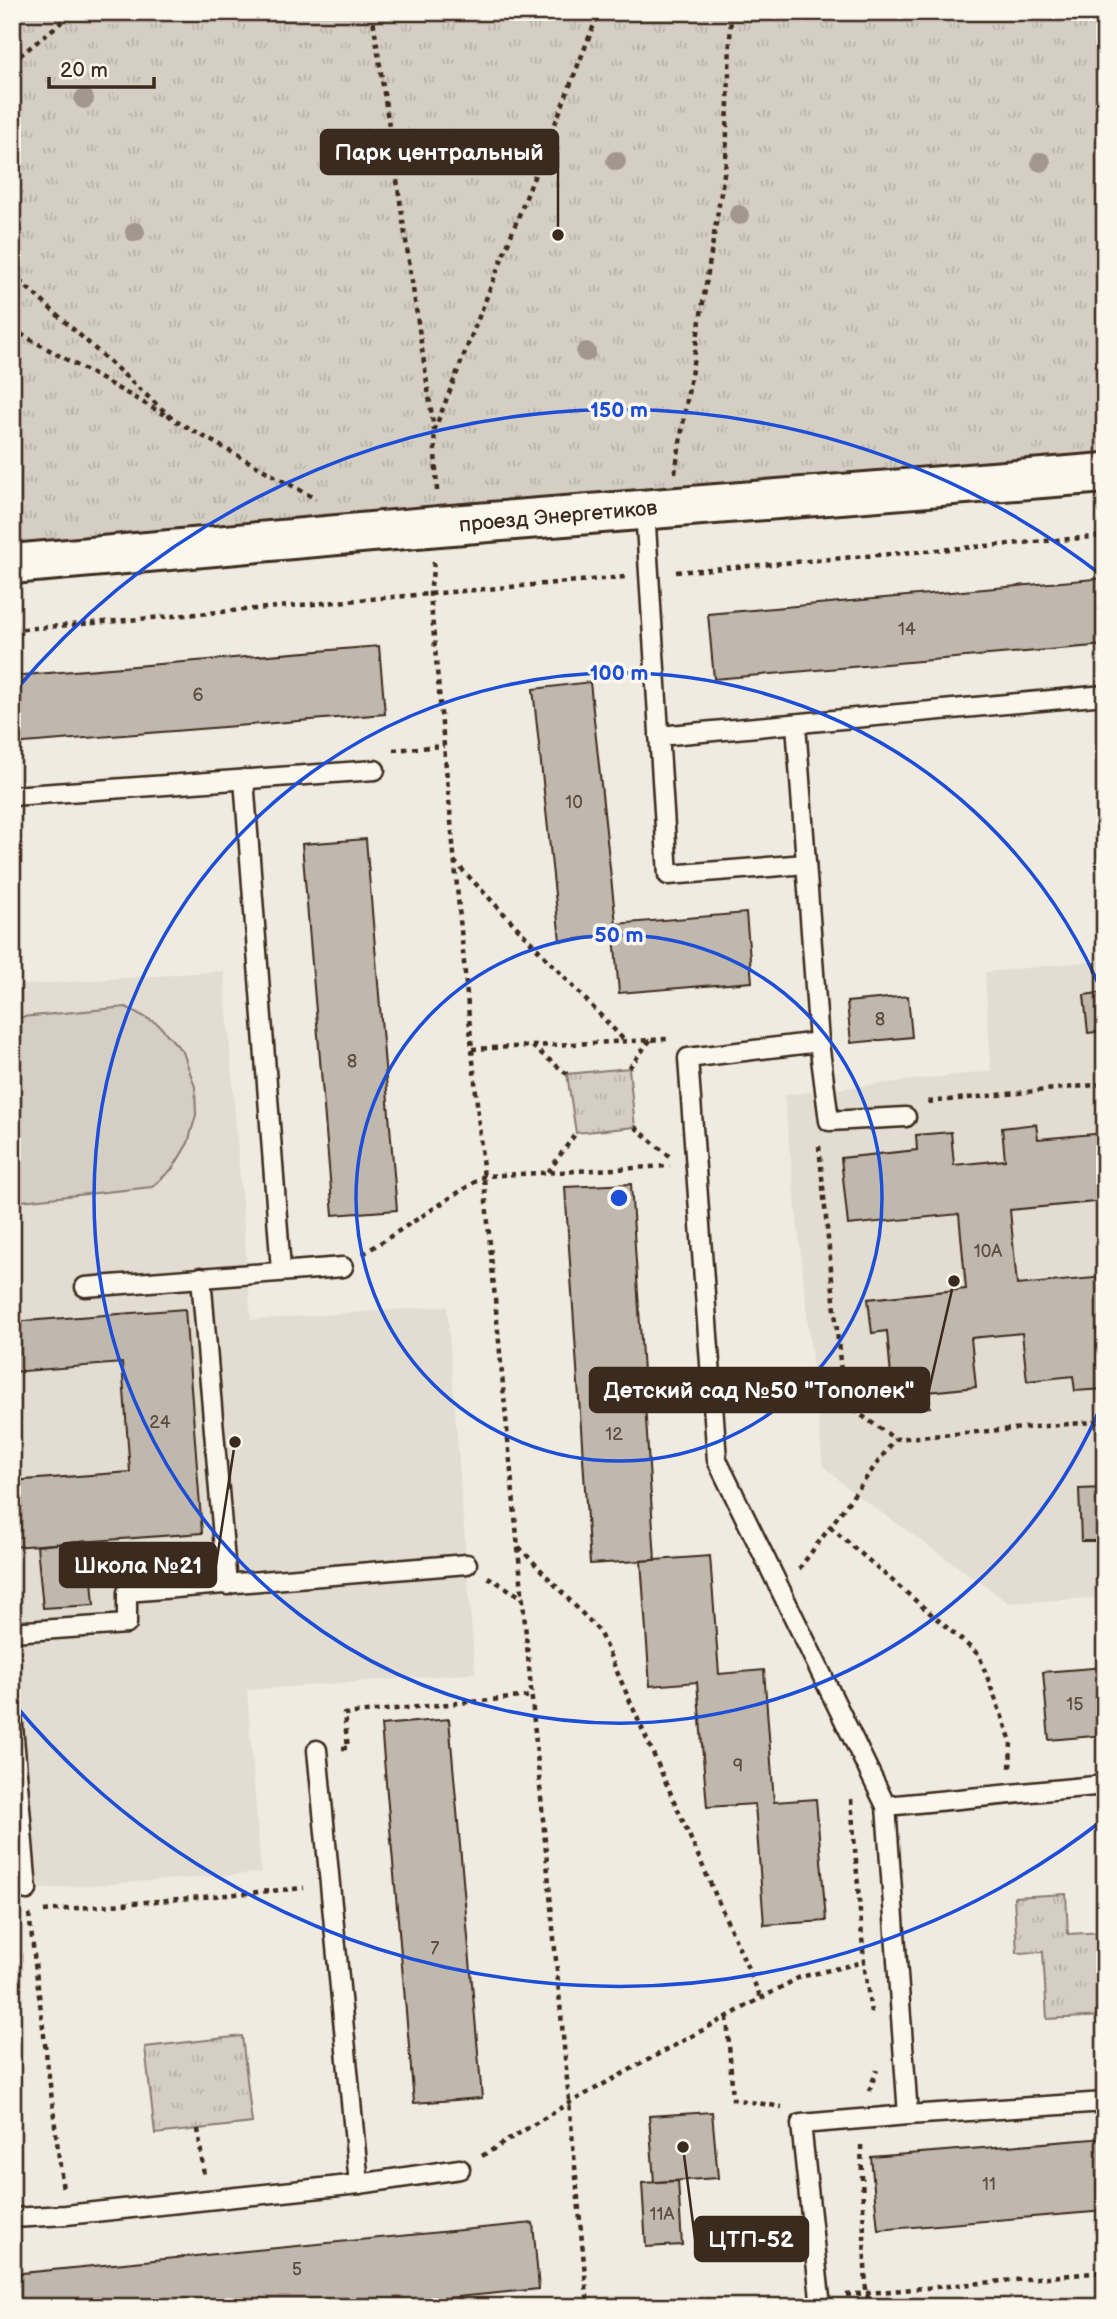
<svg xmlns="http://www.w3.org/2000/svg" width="1117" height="2319" viewBox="0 0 1117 2319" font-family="'Balsamiq Sans',sans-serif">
<defs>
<pattern id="park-tufts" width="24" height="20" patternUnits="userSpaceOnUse" patternTransform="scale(1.75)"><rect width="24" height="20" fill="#d5cec3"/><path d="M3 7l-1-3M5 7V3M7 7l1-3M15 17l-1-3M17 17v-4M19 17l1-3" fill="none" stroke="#b8b1a7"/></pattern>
</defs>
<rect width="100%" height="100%" fill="#f0ebe0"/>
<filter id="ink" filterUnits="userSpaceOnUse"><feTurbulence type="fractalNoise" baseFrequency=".0143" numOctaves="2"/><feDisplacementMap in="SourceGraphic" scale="14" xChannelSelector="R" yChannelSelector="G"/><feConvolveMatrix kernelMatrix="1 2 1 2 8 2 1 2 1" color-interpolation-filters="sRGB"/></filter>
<g filter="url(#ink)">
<g fill="#e2dcd1">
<polygon points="1105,960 1105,1597 1009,1603 854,1493 823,1466 784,1095 991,1071 985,972"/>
<polygon points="224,971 251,1320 447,1306 475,1673 247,1690 261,1873 12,1891 12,986"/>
</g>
<polygon fill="#d5cec3" stroke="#887c70" stroke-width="2" points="126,1007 158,1024 183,1052 195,1087 196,1115 188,1143 173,1168 152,1187 12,1202 12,1018"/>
<g fill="url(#park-tufts)" stroke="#887c70" stroke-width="2">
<polygon points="12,12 1105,12 1105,458 12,551"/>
<polygon points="629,1068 635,1127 576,1133 567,1074"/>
<polygon points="1066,1894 1068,1934 1105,1932 1105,2016 1047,2019 1043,1952 1017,1953 1014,1897"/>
<polygon points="242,2036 252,2123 155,2134 145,2047"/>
</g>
<g fill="#c0b8ad" stroke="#3b2a1e" stroke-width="2">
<polygon points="1105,578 1105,645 714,679 708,614"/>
<polygon points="379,646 385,714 12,744 12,676"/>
<polygon points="590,682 616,924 746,913 752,982 619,993 614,935 560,941 533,689"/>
<polygon points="366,839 397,1210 333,1215 302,844"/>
<polygon points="1105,992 1105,1031 1088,1033 1084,995"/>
<polygon points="908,996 912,1037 851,1043 847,1002"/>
<polygon points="1036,1124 1038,1139 1105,1133 1105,1201 1010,1210 1017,1285 1105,1277 1105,1311 1102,1311 1105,1389 1075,1391 1073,1376 1027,1381 1022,1333 971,1338 976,1387 928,1392 930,1407 894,1411 887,1331 872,1333 868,1299 966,1289 959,1214 848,1225 841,1158 917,1150 916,1135 951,1132 954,1165 1005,1160 1002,1128"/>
<polygon points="631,1184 655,1560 590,1564 565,1187"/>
<polygon points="185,1309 202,1533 12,1547 12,1481 130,1472 122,1363 12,1372 12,1322"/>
<polygon points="1105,1488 1105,1541 1081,1541 1079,1489"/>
<polygon points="89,1541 94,1605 43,1608 37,1546"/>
<polygon points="710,1556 719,1674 764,1670 774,1802 816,1799 826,1921 764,1925 755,1804 707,1807 697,1682 650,1686 641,1561"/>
<polygon points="1105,1667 1105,1735 1049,1740 1043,1672"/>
<polygon points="449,1719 482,2098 414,2103 381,1725"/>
<polygon points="712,2112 718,2178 654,2182 649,2116"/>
<polygon points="1105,2138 1105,2211 878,2230 871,2157"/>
<polygon points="678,2181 682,2245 646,2247 642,2183"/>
<polygon points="533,2223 539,2289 357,2307 12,2307 12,2274"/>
</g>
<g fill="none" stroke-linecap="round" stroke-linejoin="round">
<defs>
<g id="lane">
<polyline points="645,510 668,875 806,864"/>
<polyline points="796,724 819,1042 688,1058 717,1460 886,1806 908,2115 801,2124 821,2307"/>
<polyline points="659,736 1105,695"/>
<polyline points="244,779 281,1270"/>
<polyline points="12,796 375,770"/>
<polyline points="819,1042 829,1121 906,1117"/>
<polyline points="201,1277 227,1585"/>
<polyline points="85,1287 343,1267"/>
<polyline points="12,1632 127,1624 127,1592 467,1564"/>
<polyline points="12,1714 27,1890"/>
<polyline points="886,1806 1105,1785"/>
<polyline points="908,2115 1105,2102"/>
<polyline points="359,2184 460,2169"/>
<polyline points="12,2218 66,2215 359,2184 317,1750"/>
</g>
<polyline id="secondary" points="12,564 439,526 1105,473"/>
</defs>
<use href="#lane" stroke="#3b2a1e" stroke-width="23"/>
<use href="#secondary" stroke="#3b2a1e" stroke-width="44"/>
<g stroke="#3b2a1e" stroke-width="4.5" stroke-dasharray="5 5" stroke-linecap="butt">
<polyline points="372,12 434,430"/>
<polyline points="12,62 74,12"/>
<polyline points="12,274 174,420 316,499"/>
<polyline points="12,329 167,416"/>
<polyline points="675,473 726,162 731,12"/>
<polyline points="437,491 434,431 599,12"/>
<polyline points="434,562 430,594 588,2307"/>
<polyline points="676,572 1105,536"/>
<polyline points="12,630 625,577"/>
<polyline points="393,750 444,746"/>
<polyline points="454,861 624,1040"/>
<polyline points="532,1046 567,1074"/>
<polyline points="472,1049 669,1039"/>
<polyline points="629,1068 651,1039"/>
<polyline points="928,1102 1105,1084"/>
<polyline points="635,1127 669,1156"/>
<polyline points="819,1146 844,1403 895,1439 1105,1421"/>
<polyline points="548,1172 576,1133"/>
<polyline points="363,1254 484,1176 670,1166"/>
<polyline points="830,1527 979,1655 1011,1741 1010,1770"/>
<polyline points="519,1547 599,1631 761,1998"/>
<polyline points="799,1569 895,1439"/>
<polyline points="488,1577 523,1598"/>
<polyline points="342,1748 348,1748 344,1714 532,1696"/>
<polyline points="851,1799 864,1962 871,2013"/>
<polyline points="44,1911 304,1888"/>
<polyline points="29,1914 63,2190"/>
<polyline points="727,2017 733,2099 782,2107"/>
<polyline points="869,2091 877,2070"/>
<polyline points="198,2129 204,2176"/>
<polyline points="861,2145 866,2293 873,2307"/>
<polyline points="482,2156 569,2103 800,1977 864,1962"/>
<polyline points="846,2295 1105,2272"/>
<polyline points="716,2307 795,2300"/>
</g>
<use href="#lane" stroke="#fbf7ec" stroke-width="18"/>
<use href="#secondary" stroke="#fbf7ec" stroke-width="38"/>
</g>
<g fill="#a2978c">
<circle cx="84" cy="99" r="10"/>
<circle cx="616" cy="161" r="10"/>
<circle cx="1041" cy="162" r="10"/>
<circle cx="739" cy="215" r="10"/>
<circle cx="135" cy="232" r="10"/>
<circle cx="586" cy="352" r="10"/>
</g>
</g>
<g fill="none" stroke="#1d4ed8" stroke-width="3.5">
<circle cx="619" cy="1198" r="263"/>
<path d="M1104 1399A525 525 0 1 1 1104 997"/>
<path d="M1104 1819A788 788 0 0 1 15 1705M15 691A788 788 0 0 1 1104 577"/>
</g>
<g text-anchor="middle" stroke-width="7" stroke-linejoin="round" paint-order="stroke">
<g font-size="18" fill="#5c4e42">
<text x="907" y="635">14</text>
<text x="198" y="701">6</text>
<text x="574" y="808">10</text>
<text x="880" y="1025">8</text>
<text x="352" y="1067">8</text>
<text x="988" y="1257">10А</text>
<text x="160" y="1428">24</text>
<text x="614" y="1440">12</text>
<text x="1075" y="1710">15</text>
<text x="738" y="1772">9</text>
<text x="435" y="1954">7</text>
<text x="989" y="2190">11</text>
<text x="662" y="2220">11А</text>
<text x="297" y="2275">5</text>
</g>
<g font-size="21" fill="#3b2a1e" stroke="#fbf7ec">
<text transform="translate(558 516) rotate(-5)" y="7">проезд Энергетиков</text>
</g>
</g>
<circle cx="619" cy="1198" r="10" fill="#1d4ed8" stroke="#fbf7ec" stroke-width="3.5"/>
<g font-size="21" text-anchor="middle" font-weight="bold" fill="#1d4ed8" stroke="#fbf7ec" stroke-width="7" stroke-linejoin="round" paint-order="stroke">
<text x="619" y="417">150 m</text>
<text x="619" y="680">100 m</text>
<text x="619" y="942">50 m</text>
</g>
<path fill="none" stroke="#3b2a1e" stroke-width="2.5" d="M558 235L558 152M954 1281L929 1390M235 1442L216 1565M683 2147L695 2239"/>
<g fill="#3b2a1e" stroke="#fbf7ec" stroke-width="2.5">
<circle cx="558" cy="235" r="7"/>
<circle cx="954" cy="1281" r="7"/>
<circle cx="235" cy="1442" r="7"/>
<circle cx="683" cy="2147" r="7"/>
</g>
<g fill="#3b2a1e" stroke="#3b2a1e" stroke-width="2.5">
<rect x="321" y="130" width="237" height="44" rx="7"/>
<rect x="590" y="1368" width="339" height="44" rx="7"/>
<rect x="60" y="1543" width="156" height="44" rx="7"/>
<rect x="695" y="2217" width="113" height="44" rx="7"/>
</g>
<g font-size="23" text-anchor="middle" font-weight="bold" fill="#fff">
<text x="439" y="160">Парк центральный</text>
<text x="759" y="1398">Детский сад №50 "Тополек"</text>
<text x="138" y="1573">Школа №21</text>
<text x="751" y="2247">ЦТП-52</text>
</g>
<rect width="1117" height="2319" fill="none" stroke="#fbf7ec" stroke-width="42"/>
<rect x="21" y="21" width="1075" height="2277" fill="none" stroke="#3b2a1e" stroke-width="2.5" filter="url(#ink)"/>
<path d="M49 77v10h105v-10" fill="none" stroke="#3b2a1e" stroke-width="3.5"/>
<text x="60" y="77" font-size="21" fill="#3b2a1e" stroke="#fbf7ec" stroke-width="5" paint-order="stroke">20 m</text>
</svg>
